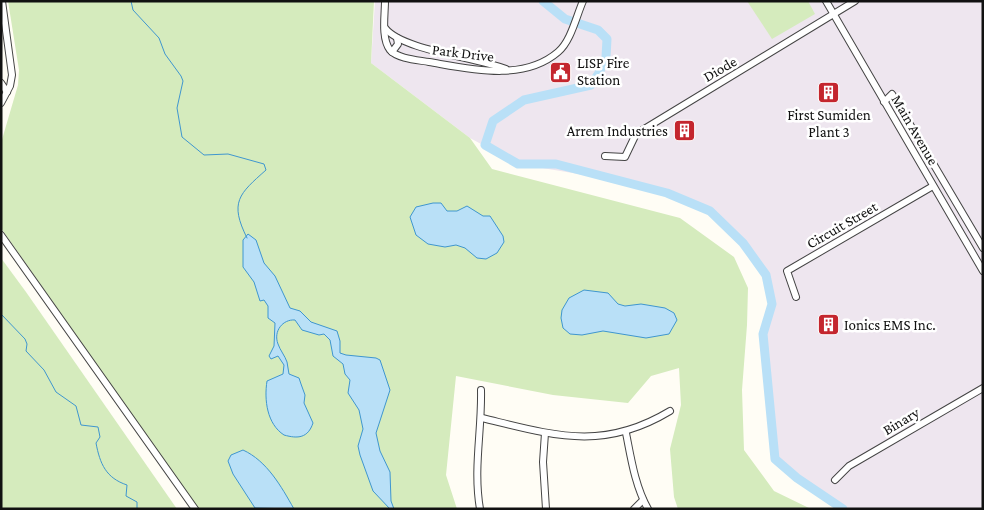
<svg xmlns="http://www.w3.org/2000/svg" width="984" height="510" viewBox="0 0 984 510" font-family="'Crimson Pro',serif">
<rect width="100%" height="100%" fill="#fffdf5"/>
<polygon fill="#eee6ef" points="375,1 983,1 983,509 848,509 775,459 763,334 772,304 766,275 743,243 710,211 667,193 639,184 518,164 470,138 371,63"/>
<g fill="#d5ebbd">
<polygon points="8,1 374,1 371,63 470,138 492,169 680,218 734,257 748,288 747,325 742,390 744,450 774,491 811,509 678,509 674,497 670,449 681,405 679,368 651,376 628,403 553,395 456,376 446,475 457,509 198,509 1,228 1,143 18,85 19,70"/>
<polygon points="747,1 808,1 815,14 772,39"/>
<polygon points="1,258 26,292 177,509 1,509"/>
</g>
<g fill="#b9e0f7" stroke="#3f96cf">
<polygon points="433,203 441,203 447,211 457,211 467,206 483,216 490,216 503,236 504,242 497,253 486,259 477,258 465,248 456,245 445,247 428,244 416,235 410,217 416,207"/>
<path d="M 248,234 L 256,240 L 264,263 L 275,276 L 290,308 L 300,311 L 311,322 L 337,331 L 340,341 L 340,353 L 346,355 L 376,358 L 380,360 L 390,390 L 376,433 L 380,451 L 390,472 L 391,501 L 394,509 L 390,509 L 373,491 L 360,455 L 358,446 L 363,429 L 359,410 L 348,393 L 350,380 L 345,374 L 343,364 L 333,356 L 330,340 L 324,334 L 319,335 L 302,330 L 295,320 C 283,319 273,331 278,344 C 280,350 285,356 287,362 C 288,366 288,370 289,374 L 299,378 L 301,384 L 305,395 L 304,403 L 313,423 C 308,438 298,439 284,435 C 267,424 264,400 267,381 L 283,374 L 284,365 L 278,356 L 271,359 L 269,356 L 274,346 L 275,323 L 268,318 L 268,306 L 264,300 L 260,301 L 254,282 L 243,267 L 243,240 Z"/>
<polygon points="584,290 608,293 618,304 625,306 641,304 665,308 674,313 677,320 669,334 646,338 603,331 582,335 570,334 563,328 561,318 562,310 569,298"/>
<path d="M 243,450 C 267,461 281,486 294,509 L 255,508 L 233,474 L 228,461 L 231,455 Z"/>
</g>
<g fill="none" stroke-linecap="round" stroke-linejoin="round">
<g stroke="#3f96cf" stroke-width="1">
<path d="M 131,1 L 133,10 L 159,38 L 165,54 L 181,76 L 183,81 L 177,108 L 182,137 L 204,155 L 228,154 L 264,164 L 266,170 C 239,194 229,202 247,238"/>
<path d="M 1,314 L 25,339 L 27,344 L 26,351 L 44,370 L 56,392 L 76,406 L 81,425 L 98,427 L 100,437 L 96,443 C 100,464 106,478 127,485 L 126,496 L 137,502 L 137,509"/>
</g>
<polyline stroke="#b9e0f7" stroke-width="9" points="543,1 565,19 598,30 607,39 606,57 599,73 591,85 524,100 493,121 485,145 518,164 556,164 667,193 710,211 743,243 766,275 772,304 763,334 775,459 797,478 843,509"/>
<defs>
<g id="minor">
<path d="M 385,1 C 385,15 381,38 390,50 C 398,59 418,60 429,62 C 470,69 523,82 558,52 C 571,41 576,17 583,1"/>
<polyline points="826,1 983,271"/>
<path d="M 385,28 C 403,51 477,57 506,69"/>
<polyline points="392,52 398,44 397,38"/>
<polyline points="1,83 7,92"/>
<polyline points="884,102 892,94 983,248"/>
<polyline points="1,103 10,86 12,75 2,1"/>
<polyline points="605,156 625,157 636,134 855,1"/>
<polyline points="1,235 195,509"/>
<polyline points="796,297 787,271 933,186"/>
<path d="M 482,418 C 553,435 602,452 670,411"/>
<polyline points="545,433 543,462 546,509"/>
<path d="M 626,433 C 631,458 635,486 648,509"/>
<polyline points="835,480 849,466 983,388"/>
<path d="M 480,509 C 473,468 482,431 481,390"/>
<polyline points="634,509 643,500"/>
</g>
</defs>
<use href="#minor" stroke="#444" stroke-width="8"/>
<use href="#minor" stroke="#fff" stroke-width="6"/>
</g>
<defs>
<symbol id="civic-square" viewBox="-11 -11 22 22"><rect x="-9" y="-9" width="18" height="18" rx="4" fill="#c4262e" stroke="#fff"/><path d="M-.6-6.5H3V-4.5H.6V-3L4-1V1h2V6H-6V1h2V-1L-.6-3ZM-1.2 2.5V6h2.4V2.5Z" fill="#fff"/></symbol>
<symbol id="building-square" viewBox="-11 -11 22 22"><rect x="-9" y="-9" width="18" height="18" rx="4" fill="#c4262e" stroke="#fff"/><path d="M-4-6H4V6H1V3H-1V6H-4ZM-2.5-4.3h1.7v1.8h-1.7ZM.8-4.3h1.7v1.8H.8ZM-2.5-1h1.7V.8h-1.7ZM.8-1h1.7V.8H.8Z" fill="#fff"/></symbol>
</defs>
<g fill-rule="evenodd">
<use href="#civic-square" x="548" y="60" width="25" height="25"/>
<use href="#building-square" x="816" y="80" width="25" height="25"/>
<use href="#building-square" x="672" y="118" width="25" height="25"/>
<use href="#building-square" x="816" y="312" width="25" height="25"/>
</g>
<g text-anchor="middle" stroke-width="5" stroke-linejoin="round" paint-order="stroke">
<g font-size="15" fill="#111" stroke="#fff">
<text transform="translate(463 53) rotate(7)" y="5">Park Drive</text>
<text transform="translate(720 69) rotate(-30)" y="5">Diode</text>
<text transform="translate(915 130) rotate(60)" y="5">Main Avenue</text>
<text transform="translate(842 225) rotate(-30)" y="5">Circuit Street</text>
<text transform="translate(901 421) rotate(-31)" y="5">Binary</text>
</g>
<g font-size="15" fill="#111" stroke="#fff" text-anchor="start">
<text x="577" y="68">LISP Fire<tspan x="577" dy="17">Station</tspan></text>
<text x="829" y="120" text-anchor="middle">First Sumiden<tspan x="829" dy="17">Plant 3</tspan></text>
<text x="668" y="136" text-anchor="end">Arrem Industries</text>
<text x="844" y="330">Ionics EMS Inc.</text>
</g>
</g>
<rect width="984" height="510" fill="none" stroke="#111111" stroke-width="5"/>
</svg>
